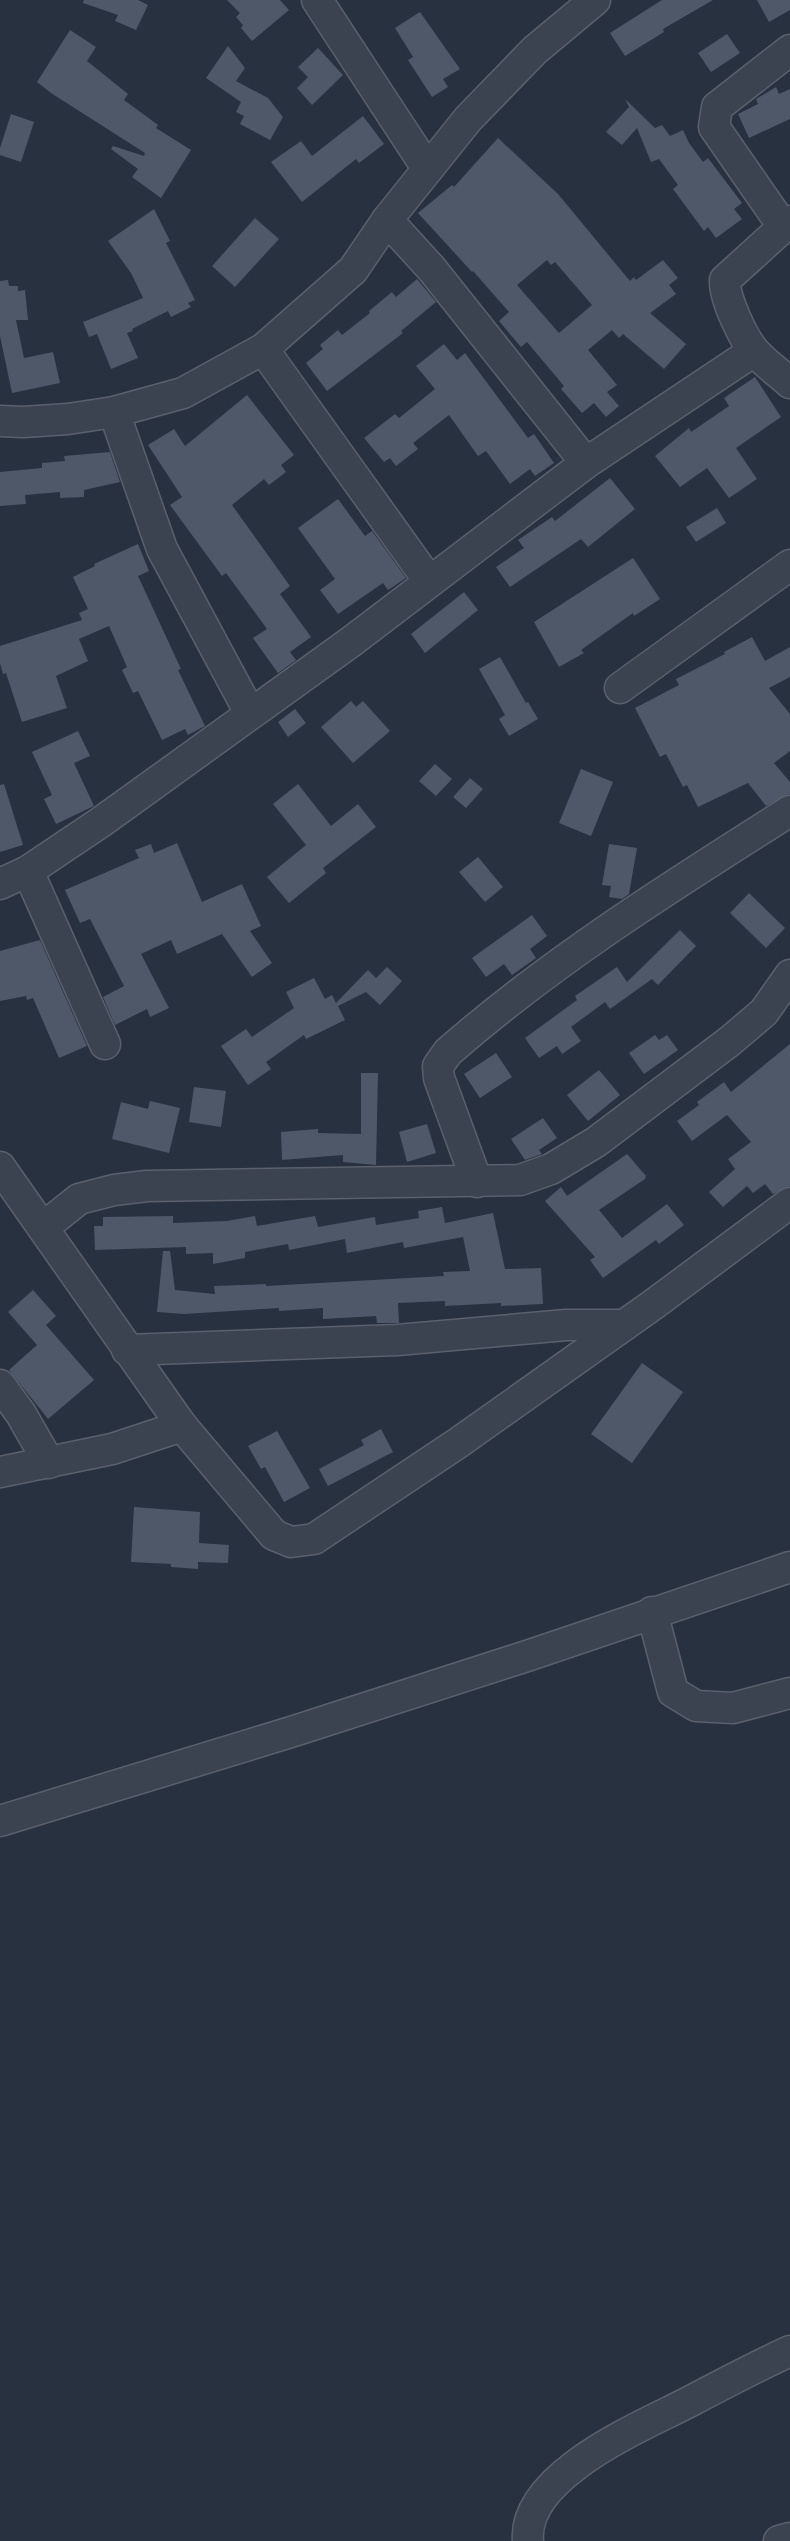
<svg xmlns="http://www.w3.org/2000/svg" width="790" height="2541" viewBox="0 0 790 2541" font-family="'Titillium Web',sans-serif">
<rect width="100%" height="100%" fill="#283140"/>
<g fill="#4e5868" fill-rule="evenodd">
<polygon points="84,0 138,0 148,5 136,30 115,21 118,15 83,3"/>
<polygon points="227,0 280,0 289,10 252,41 241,28 243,25 236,17 240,13"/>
<polygon points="662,0 713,0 663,29 664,32 625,56 610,33"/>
<polygon points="757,0 790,0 790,10 769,22"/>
<polygon points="420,12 460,69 443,79 448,87 432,97 408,60 413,57 395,28"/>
<polygon points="70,30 96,47 87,61 128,94 124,100 158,125 156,128 191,150 161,198 132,177 138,169 111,149 113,146 144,156 145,153 51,93 37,82"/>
<polygon points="727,34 740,53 711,72 698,53"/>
<polygon points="228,46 245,68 236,81 268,98 283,117 270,140 240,124 244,116 236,112 241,102 206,78"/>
<polygon points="318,48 343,75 312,105 297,88 308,77 298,67"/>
<polygon points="776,87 779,94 790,89 790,119 749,138 738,114 758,104 756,99"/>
<polygon points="625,99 655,128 662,125 670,136 683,130 689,143 703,162 708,158 742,203 734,209 742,219 716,238 708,227 704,231 673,189 678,185 659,159 651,162 637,128 622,145 606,132 629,107"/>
<polygon points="11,114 34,122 21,162 0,155 0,148"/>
<polygon points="363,116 384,144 359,163 356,159 302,202 271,162 301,141 312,156"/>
<path d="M 498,138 L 558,194 L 630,281 L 634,277 L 636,280 L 663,260 L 678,278 L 669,285 L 676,294 L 650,313 L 686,344 L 664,369 L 623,334 L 619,338 L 612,330 L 588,350 L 617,385 L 607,392 L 619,406 L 606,417 L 594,403 L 582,413 L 561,389 L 564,386 L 527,342 L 521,347 L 499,321 L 509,312 L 473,271 L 472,272 L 418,213 L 452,185 L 454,187 ZM 547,260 L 551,265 L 555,262 L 592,305 L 559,333 L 517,285 Z"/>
<polygon points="154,209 170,241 166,243 195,300 188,303 191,307 171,317 168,311 132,329 133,331 127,333 138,358 111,369 97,334 89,337 83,322 143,298 131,273 108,241"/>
<polygon points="255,218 279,239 235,287 212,266"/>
<polygon points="417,279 436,302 401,331 403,333 327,391 306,363 323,349 320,345 338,330 342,335 370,313 369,311 392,292 396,297"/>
<polygon points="8,280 9,286 18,286 18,291 25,290 28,320 16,320 24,358 53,352 60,383 12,393 0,336 0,281"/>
<polygon points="444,344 457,360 465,353 528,438 534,434 554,463 535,476 530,469 510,484 486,451 478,456 449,415 413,443 418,449 396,466 390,458 384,462 364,438 395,414 399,418 435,389 416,366"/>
<polygon points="755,377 781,417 736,448 757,479 729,498 707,468 680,487 655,456 689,428 691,432 729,406 724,398"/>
<polygon points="247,395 294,455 281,465 286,472 269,485 264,479 232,505 290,586 280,594 311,637 290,652 296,660 278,673 253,638 267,629 226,573 222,576 170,505 182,497 148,445 174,429 185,446"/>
<polygon points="110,452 120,482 84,490 84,497 60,498 60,492 25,495 26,504 0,506 0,472 42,468 42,463 65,461 64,456"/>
<polygon points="610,478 635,509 588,547 581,539 510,587 496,567 524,548 518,540 552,517 555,521"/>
<polygon points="338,499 365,536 372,531 406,578 388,590 383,583 338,614 320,590 335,579 298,528"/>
<polygon points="717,508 726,523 696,542 686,527"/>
<polygon points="138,544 149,571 138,576 181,669 178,670 205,726 188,735 185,729 162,740 138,691 133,693 122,670 127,667 109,626 79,639 88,661 56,676 67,708 22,722 6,673 3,674 0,663 0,646 82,620 79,613 88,609 73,577 95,566 94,564"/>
<polygon points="633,558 660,599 634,616 633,613 581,650 584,653 559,667 534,622"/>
<polygon points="464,592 478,610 425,653 411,634"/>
<polygon points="752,637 765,661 790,647 790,677 769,688 790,714 790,751 774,763 790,782 790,794 766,806 748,783 698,807 687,785 683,787 666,754 660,757 635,708 679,685 676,679 725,654 724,652"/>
<polygon points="500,657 526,703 528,702 538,719 509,736 499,719 505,715 479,669"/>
<polygon points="351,701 356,707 363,701 390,731 353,763 321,727"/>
<polygon points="295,709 306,723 288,737 278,722"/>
<polygon points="78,731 90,756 74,763 94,806 56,824 44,799 52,795 32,752"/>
<polygon points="435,764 452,779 436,796 419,781"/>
<polygon points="581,769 613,782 591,836 559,823"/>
<polygon points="470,778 483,789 466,808 453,797"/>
<polygon points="4,784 23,845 0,852 0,785"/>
<polygon points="298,784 331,826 358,804 376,827 323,868 326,873 289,903 267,877 306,845 273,804"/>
<polygon points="177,843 202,902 242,884 261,926 250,931 272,963 252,977 222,934 177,954 171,940 141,954 169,1008 150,1017 147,1009 115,1025 103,997 124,986 90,919 80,923 65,890 139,858 135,850 151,844 154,853"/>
<polygon points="609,844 637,848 629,894 622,899 609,897 611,886 602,885"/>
<polygon points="478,857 503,887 485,902 459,872"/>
<polygon points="749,893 785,928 766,948 730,913"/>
<polygon points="532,915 547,936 530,949 536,958 512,975 504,964 486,977 472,958"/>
<polygon points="680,930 696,946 658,985 652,979 610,1009 605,1002 571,1027 581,1041 562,1054 557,1046 539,1058 525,1038 577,1000 575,996 617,967 627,982"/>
<polygon points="40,940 87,1046 59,1058 33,998 27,1000 26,996 0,1001 0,951"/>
<polygon points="387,967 402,981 380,1005 366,992 338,1006 345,1020 306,1039 304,1035 266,1062 271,1069 248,1085 221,1046 246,1029 252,1037 294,1008 286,992 314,978 325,999 332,995 336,1003 368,970 376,978"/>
<polygon points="655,1035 659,1040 667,1035 678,1050 644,1074 629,1053"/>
<polygon points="790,1044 790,1186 773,1194 765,1184 753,1193 747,1186 723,1207 709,1192 735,1169 728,1159 751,1142 727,1115 692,1141 677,1121 699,1105 697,1102 724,1082 731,1092"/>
<polygon points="496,1053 512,1077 480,1098 464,1074"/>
<polygon points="599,1070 620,1095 588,1121 567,1095"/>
<polygon points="361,1073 378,1073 376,1165 343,1162 343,1155 282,1160 281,1132 318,1129 318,1133 361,1134"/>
<polygon points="194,1087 226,1091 221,1127 189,1122"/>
<polygon points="150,1101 180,1108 169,1153 112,1139 121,1102 148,1109"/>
<polygon points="543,1118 557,1138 539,1150 542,1154 525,1160 511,1139"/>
<polygon points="427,1124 436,1153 407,1162 399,1132"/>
<polygon points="627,1154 646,1176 645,1179 599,1210 622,1238 667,1204 684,1225 659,1244 656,1240 603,1278 590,1260 595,1257 545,1201 561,1187 567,1196"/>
<polygon points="442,1207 445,1223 493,1213 505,1269 541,1268 543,1304 501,1306 501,1303 445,1306 445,1301 398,1303 399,1323 377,1323 376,1316 323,1319 323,1308 279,1311 279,1308 184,1314 157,1312 163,1251 170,1251 175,1290 215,1294 214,1286 266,1284 266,1286 444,1276 443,1272 470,1271 463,1237 404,1248 403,1242 347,1253 345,1239 289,1250 288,1244 245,1252 245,1258 213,1264 213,1253 186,1254 186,1247 95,1250 94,1226 103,1226 103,1217 173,1216 173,1223 227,1221 255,1216 257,1226 315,1216 318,1227 375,1217 376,1225 419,1218 418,1211"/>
<polygon points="33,1290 56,1316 46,1325 94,1380 48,1419 9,1370 37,1345 8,1312"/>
<polygon points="642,1363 683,1392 632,1463 591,1434"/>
<polygon points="381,1429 393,1452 328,1486 319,1469 364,1445 361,1440"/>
<polygon points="277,1431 310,1488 284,1502 265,1467 261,1469 248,1446"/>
<polygon points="134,1507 200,1512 199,1543 229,1545 228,1563 198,1562 198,1569 171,1567 171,1564 131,1562"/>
</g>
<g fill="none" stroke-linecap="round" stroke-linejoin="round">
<defs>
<g id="minor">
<polyline points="317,0 427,168"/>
<polyline points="387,220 431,268 586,463"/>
<path d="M 790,221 L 725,280 C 724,298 743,338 755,352 C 765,363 779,373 790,383"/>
<polyline points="782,225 714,127 717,107 790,50"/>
<polyline points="263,349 429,581"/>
<polyline points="114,412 162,549 250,713"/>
<polyline points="0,421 23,422 68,419 114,412 183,393 263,349 353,270 387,220 468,119 535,50 595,0"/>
<polyline points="620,688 790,565"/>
<polyline points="28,871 105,1044"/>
<polyline points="0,884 28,871 101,822 352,641 586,463 754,351"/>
<polyline points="0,1167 182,1426 274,1535 291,1542 314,1539 458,1443 654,1304 790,1203"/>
<path d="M 477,1182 L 439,1078 L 438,1066 L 448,1052 C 552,961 673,885 790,811"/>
<polyline points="44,1227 79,1199 114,1190 147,1186 520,1180 551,1169 596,1142 730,1041 764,1012 790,975"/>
<polyline points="127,1350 397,1340 566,1325 624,1325"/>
<polyline points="0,1385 21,1414 49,1463"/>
<polyline points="0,1472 112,1449 182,1426"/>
<polyline points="652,1612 673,1692 696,1706 733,1708 790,1693"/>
<polyline points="0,1821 291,1732 530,1655 790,1567"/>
<path d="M 528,2541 C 522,2476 640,2427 687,2403 C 721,2385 755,2367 790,2351"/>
<polyline points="779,2541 790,2538"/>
</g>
</defs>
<use href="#minor" stroke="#5a616d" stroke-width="33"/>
<use href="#minor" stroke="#3c4350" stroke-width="30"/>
</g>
</svg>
